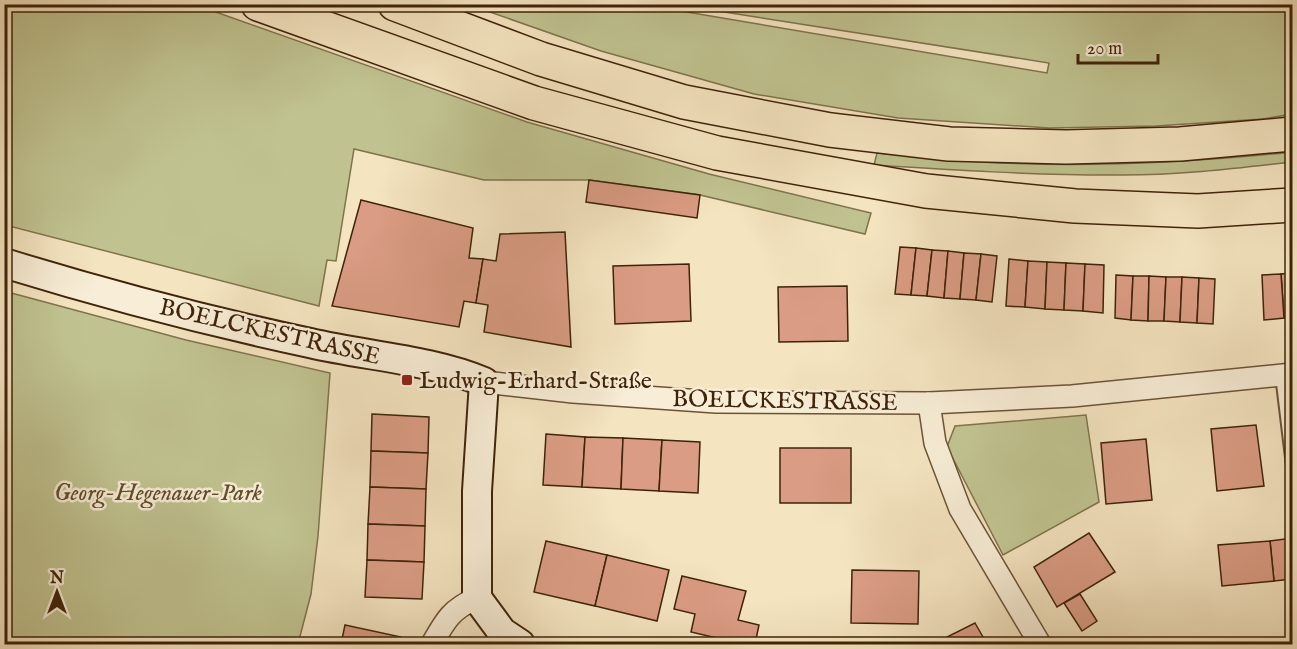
<svg xmlns="http://www.w3.org/2000/svg" width="1297" height="649" viewBox="0 0 1297 649" font-family="'IM FELL English',serif">
<rect width="100%" height="100%" fill="#f4e4c0"/>
<filter id="stains"><feTurbulence type="fractalNoise" baseFrequency=".00333" numOctaves="4"/><feColorMatrix values="0 0 0 0 .2 0 0 0 0 .09 0 0 0 0 .02 0 0 0 .5 -.17"/></filter>
<radialGradient id="worn" r=".72"><stop offset=".6" stop-color="#630" stop-opacity="0"/><stop offset="1" stop-color="#630" stop-opacity=".3"/></radialGradient>
<g fill="#c0c390" stroke="#80734c" stroke-width="1.5">
<polygon points="4,5 196,5 527,122 709,174 871,213 865,234 700,195 589,180 484,180 354,149 336,261 327,260 319,306 5,225"/>
<polygon points="470,5 655,5 675,10 1047,73 1049,63 680,5 1292,5 1292,114 1263,119 1156,126 1049,128 898,118 754,94 601,51"/>
<path d="M 1292,152 L 1292,162 C 1232,169 1171,176 1111,175 C 1032,175 953,170 874,165 L 877,153 C 911,156 947,160 982,162 C 1087,168 1188,163 1292,152 Z"/>
<polygon points="4,291 186,340 330,373 318,536 311,594 298,644 5,644"/>
<polygon points="1086,415 1099,502 1003,555 947,447 955,426"/>
</g>
<g fill="#da9c84" stroke="#3f2309" stroke-width="1.5">
<polygon points="589,180 700,195 697,218 586,202"/>
<polygon points="361,200 473,228 469,258 483,259 476,303 464,301 459,327 332,306"/>
<polygon points="565,232 571,347 484,332 488,305 476,303 483,259 496,261 500,234"/>
<polygon points="900,247 916,248 911,295 895,294"/>
<polygon points="916,248 932,250 927,296 911,295"/>
<polygon points="932,250 948,251 944,298 927,296"/>
<polygon points="948,251 964,253 960,299 944,298"/>
<polygon points="964,253 981,254 976,300 960,299"/>
<polygon points="981,254 997,256 992,302 976,300"/>
<polygon points="1009,259 1028,261 1025,307 1006,306"/>
<polygon points="1028,261 1047,262 1045,309 1025,307"/>
<polygon points="1047,262 1066,263 1064,310 1045,309"/>
<polygon points="1066,263 1085,264 1083,311 1064,310"/>
<polygon points="689,264 691,321 615,324 613,266"/>
<polygon points="1085,264 1104,265 1103,313 1083,311"/>
<polygon points="1292,273 1292,318 1284,318 1281,274"/>
<polygon points="1281,274 1284,318 1264,320 1262,275"/>
<polygon points="1116,275 1133,276 1131,320 1115,318"/>
<polygon points="1133,276 1149,276 1148,321 1131,320"/>
<polygon points="1149,276 1166,277 1164,321 1148,321"/>
<polygon points="1166,277 1182,277 1180,322 1164,321"/>
<polygon points="1182,277 1199,278 1197,323 1180,322"/>
<polygon points="1199,278 1215,279 1213,324 1197,323"/>
<polygon points="847,286 848,341 779,342 778,287"/>
<polygon points="372,414 429,417 428,453 371,451"/>
<polygon points="1256,425 1264,486 1217,491 1211,429"/>
<polygon points="546,434 585,437 582,487 543,485"/>
<polygon points="585,437 623,438 621,489 582,487"/>
<polygon points="623,438 662,440 659,491 621,489"/>
<polygon points="1146,439 1152,500 1106,504 1101,443"/>
<polygon points="662,440 700,442 698,493 659,491"/>
<rect x="780" y="448" width="71" height="55"/>
<polygon points="371,451 428,453 426,489 370,487"/>
<polygon points="370,487 426,489 425,526 368,524"/>
<polygon points="368,524 425,526 424,562 367,560"/>
<polygon points="1089,533 1115,572 1057,607 1034,567"/>
<polygon points="1292,538 1292,579 1274,581 1270,541"/>
<polygon points="546,541 607,555 595,606 534,592"/>
<polygon points="1270,541 1274,581 1222,586 1218,545"/>
<polygon points="607,555 669,570 657,621 595,606"/>
<polygon points="367,560 424,562 422,599 365,597"/>
<polygon points="852,570 919,571 918,624 851,623"/>
<polygon points="682,576 746,591 738,620 759,625 755,644 742,644 691,632 695,614 674,609"/>
<polygon points="1080,594 1097,621 1082,631 1064,603"/>
<polygon points="975,623 987,644 949,644 945,638"/>
<polygon points="345,625 401,637 399,644 341,644"/>
</g>
<g fill="none" stroke-linecap="round" stroke-linejoin="round">
<defs>
<polyline id="lane" points="1281,375 1292,466"/>
<g id="street">
<polyline points="484,382 573,392 716,402 929,403 1072,396 1292,374"/>
<polyline points="929,403 935,443 960,509 1040,644"/>
<path d="M 432,644 C 445,621 451,609 477,598"/>
</g>
<path id="secondary" d="M 4,263 C 105,294 207,321 310,343 C 366,356 432,360 484,382 L 477,491 L 477,598 L 502,632 L 520,644"/>
<g id="highway">
<polyline points="258,4 534,103 717,153 926,191 1075,206 1198,211 1292,205"/>
<polyline points="395,4 541,59 684,102 830,130 949,144 1066,147 1180,144 1292,134"/>
</g>
</defs>
<use href="#lane" stroke="#6c5337" stroke-width="14"/>
<use href="#street" stroke="#6c5337" stroke-width="24"/>
<use href="#secondary" stroke="#3f2309" stroke-width="32"/>
<use href="#highway" stroke="#3f2309" stroke-width="36"/>
<use href="#lane" stroke="#f8edd6" stroke-width="10"/>
<use href="#street" stroke="#f8edd6" stroke-width="21"/>
<use href="#secondary" stroke="#f8edd6" stroke-width="28"/>
<use href="#highway" stroke="#f4e4c0" stroke-width="33"/>
</g>
<rect fill="#8f2418" stroke="#f8edd6" stroke-width="2" x="401" y="374" width="12" height="12" rx="3"/>
<g text-anchor="middle" stroke-width="5" stroke-linejoin="round" paint-order="stroke">
<g font-size="24" fill="#3f2309" stroke="#f8edd6">
<text transform="translate(270 331) rotate(13)" y="8">BOELCKESTRASSE</text>
<text transform="translate(785 400) rotate(1)" y="8">BOELCKESTRASSE</text>
</g>
<g font-size="24" fill="#3f2309" stroke="#f8edd6" text-anchor="start">
<text x="419" y="388">Ludwig-Erhard-Straße</text>
</g>
<g font-size="24" font-style="italic" fill="#5f4b2b" stroke="#f8edd6">
<text x="158" y="500">Georg-Hegenauer-Park</text>
</g>
</g>
<rect width="1297" height="649" fill="none" stroke="#f4e4c0" stroke-width="24"/>
<rect x="6" y="6" width="1285" height="637" fill="none" stroke="#3f2309" stroke-width="3"/>
<rect x="12" y="12" width="1273" height="625" fill="none" stroke="#3f2309" stroke-width="1.5"/>
<g transform="translate(57 592)" stroke="#f8edd6" stroke-width="4.5" paint-order="stroke">
<path d="M0-4.5L10 22L0 15L-10 22Z" fill="#3f2309"/>
<text y="-9" font-size="16" font-weight="bold" text-anchor="middle" fill="#3f2309">N</text>
</g>
<path d="M1078 54v9h80v-9" fill="none" stroke="#3f2309" stroke-width="3"/>
<text x="1087" y="54" font-size="18" fill="#3f2309" stroke="#f8edd6" stroke-width="4.5" paint-order="stroke">20 m</text>
<rect width="100%" height="100%" filter="url(#stains)"/>
<rect width="100%" height="100%" fill="url(#worn)"/>
</svg>
